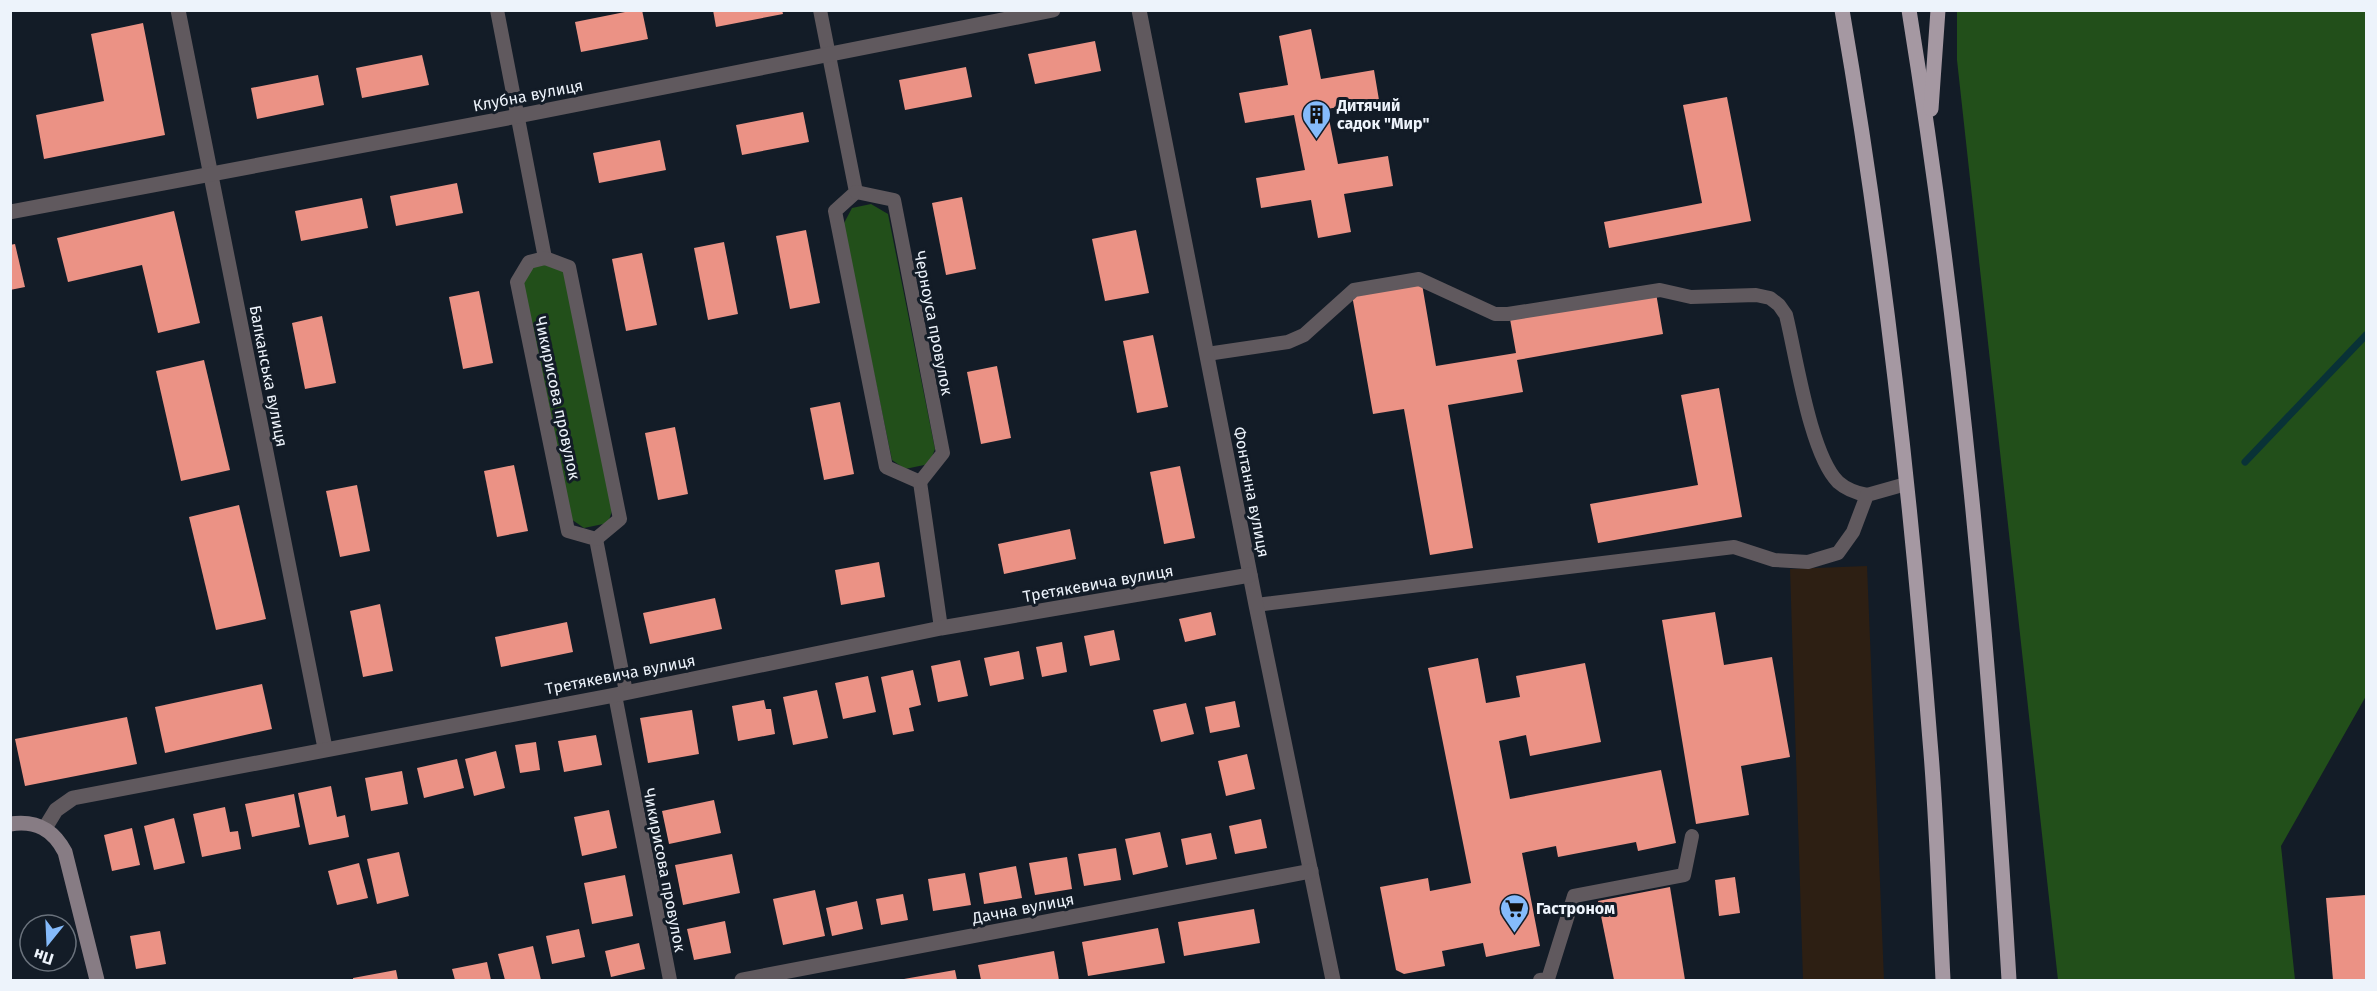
<svg xmlns="http://www.w3.org/2000/svg" width="2377" height="991" viewBox="0 0 2377 991" font-family="'Fira Sans',sans-serif">
<rect width="100%" height="100%" fill="#131c27"/>
<polygon fill="#2d1f13" points="1867,566 1884,980 1803,980 1790,569"/>
<g fill="#224f1a">
<polygon points="1957,11 2366,11 2366,696 2281,846 2295,980 2058,980 1957,60"/>
<polygon points="871,204 888,214 935,449 929,464 905,469 892,460 843,225 852,208"/>
<polygon points="550,263 567,273 613,508 608,523 584,528 571,519 521,283 530,267"/>
</g>
<g fill="none" stroke-linecap="round" stroke-linejoin="round">
<polyline stroke="#093237" stroke-width="7" points="2245,462 2366,335"/>
</g>
<g fill="#eb9285">
<polygon points="635,10 642,10 648,39 581,52 575,22"/>
<polygon points="713,10 782,10 783,14 716,27"/>
<polygon points="143,23 165,135 44,159 36,115 104,101 91,34"/>
<polygon points="1311,29 1321,79 1374,70 1379,100 1327,109 1338,164 1388,156 1393,186 1344,194 1351,232 1318,238 1311,200 1261,208 1256,178 1305,170 1294,115 1245,123 1239,93 1288,85 1279,36"/>
<polygon points="1095,41 1101,71 1035,84 1028,54"/>
<polygon points="422,55 429,85 362,98 356,68"/>
<polygon points="966,67 972,97 905,110 899,80"/>
<polygon points="318,75 324,105 257,119 251,88"/>
<polygon points="1727,97 1751,221 1609,248 1604,222 1702,203 1683,105"/>
<polygon points="803,112 809,142 742,155 736,125"/>
<polygon points="660,140 666,170 599,183 593,153"/>
<polygon points="457,183 463,213 396,226 390,196"/>
<polygon points="962,197 976,269 946,275 932,203"/>
<polygon points="362,198 368,228 301,241 295,211"/>
<polygon points="174,211 200,323 158,333 142,265 68,282 57,238"/>
<polygon points="806,230 820,303 790,309 776,236"/>
<polygon points="1136,230 1149,293 1105,301 1092,239"/>
<polygon points="724,242 738,314 708,320 694,248"/>
<polygon points="15,244 25,287 10,290 10,245"/>
<polygon points="642,253 657,325 626,331 612,259"/>
<polygon points="1422,284 1436,366 1516,353 1510,319 1656,293 1663,334 1517,360 1523,392 1448,405 1473,548 1430,555 1404,409 1373,414 1352,295"/>
<polygon points="479,291 493,363 463,369 449,297"/>
<polygon points="322,316 336,383 305,389 292,323"/>
<polygon points="1153,335 1168,407 1137,413 1123,341"/>
<polygon points="204,360 230,470 181,481 156,371"/>
<polygon points="997,366 1011,438 981,444 967,372"/>
<polygon points="1719,388 1742,517 1598,543 1590,504 1698,485 1681,395"/>
<polygon points="840,402 854,474 824,480 810,408"/>
<polygon points="675,427 688,494 658,500 645,433"/>
<polygon points="514,465 528,531 497,537 484,471"/>
<polygon points="1180,466 1195,538 1164,544 1150,472"/>
<polygon points="357,485 370,551 340,557 326,491"/>
<polygon points="239,505 266,619 216,630 189,517"/>
<polygon points="1070,529 1076,559 1004,574 998,544"/>
<polygon points="879,562 885,597 841,605 835,570"/>
<polygon points="715,598 722,629 650,644 643,613"/>
<polygon points="380,604 393,671 363,677 350,611"/>
<polygon points="1211,612 1216,635 1185,642 1179,619"/>
<polygon points="1715,612 1724,665 1772,657 1790,757 1741,766 1749,815 1696,824 1662,620"/>
<polygon points="567,622 573,652 501,667 495,637"/>
<polygon points="1114,630 1120,660 1090,666 1084,636"/>
<polygon points="1062,642 1067,672 1042,677 1036,647"/>
<polygon points="1019,651 1024,679 990,686 984,658"/>
<polygon points="1478,658 1486,703 1520,697 1516,676 1585,663 1601,742 1530,756 1526,735 1499,741 1510,799 1661,770 1676,843 1638,851 1636,842 1558,857 1556,846 1522,853 1540,946 1486,957 1483,943 1442,951 1445,966 1404,974 1396,970 1380,887 1428,878 1430,891 1471,883 1428,668"/>
<polygon points="960,660 968,696 938,702 931,666"/>
<polygon points="913,670 921,705 909,708 914,731 893,735 881,677"/>
<polygon points="868,676 876,712 843,719 835,683"/>
<polygon points="262,684 272,729 165,753 155,707"/>
<polygon points="817,690 828,738 793,745 783,697"/>
<polygon points="764,700 766,709 771,709 775,734 738,741 732,706"/>
<polygon points="1235,701 1240,727 1210,733 1205,707"/>
<polygon points="1186,703 1194,734 1161,742 1153,710"/>
<polygon points="692,710 699,754 648,763 640,718"/>
<polygon points="127,717 137,764 25,786 15,739"/>
<polygon points="596,735 602,765 564,772 558,741"/>
<polygon points="536,742 540,770 520,773 515,745"/>
<polygon points="496,751 505,788 474,796 465,759"/>
<polygon points="1247,754 1255,789 1226,796 1218,761"/>
<polygon points="457,759 464,788 424,798 417,768"/>
<polygon points="402,771 408,804 371,811 365,778"/>
<polygon points="331,786 337,817 345,815 349,837 309,845 298,793"/>
<polygon points="294,794 300,827 252,837 245,804"/>
<polygon points="714,800 721,833 669,844 662,811"/>
<polygon points="225,807 230,832 238,831 241,849 202,857 193,814"/>
<polygon points="609,810 617,848 582,856 574,817"/>
<polygon points="174,818 185,863 154,870 144,826"/>
<polygon points="1261,819 1267,848 1235,854 1229,826"/>
<polygon points="132,828 140,865 112,871 104,835"/>
<polygon points="1160,832 1168,867 1133,875 1125,839"/>
<polygon points="1211,833 1217,859 1186,865 1181,839"/>
<polygon points="1116,848 1121,880 1084,886 1078,854"/>
<polygon points="399,852 409,896 377,904 367,859"/>
<polygon points="732,854 740,893 683,905 675,865"/>
<polygon points="1067,857 1072,889 1035,895 1029,863"/>
<polygon points="359,863 368,898 337,905 328,871"/>
<polygon points="1016,866 1022,898 984,904 979,873"/>
<polygon points="965,873 971,905 933,911 928,879"/>
<polygon points="625,875 633,916 592,924 584,883"/>
<polygon points="1735,877 1740,913 1719,916 1715,880"/>
<polygon points="1670,887 1685,980 1614,980 1598,901"/>
<polygon points="815,890 825,936 783,945 773,899"/>
<polygon points="903,894 908,920 881,925 876,899"/>
<polygon points="2366,895 2366,980 2333,980 2326,898"/>
<polygon points="857,901 863,929 832,936 826,908"/>
<polygon points="1254,909 1260,943 1184,956 1178,922"/>
<polygon points="725,921 731,953 694,960 687,929"/>
<polygon points="1158,928 1165,963 1088,976 1082,942"/>
<polygon points="579,929 585,957 552,964 546,936"/>
<polygon points="160,931 166,964 136,969 130,936"/>
<polygon points="639,943 645,969 611,977 605,951"/>
<polygon points="533,946 541,980 505,980 498,954"/>
<polygon points="1054,951 1059,980 981,980 978,965"/>
<polygon points="487,962 491,980 455,980 452,969"/>
<polygon points="396,970 398,980 353,980 353,978"/>
<polygon points="955,970 957,980 904,980 904,979"/>
</g>
<g fill="none" stroke-linecap="round" stroke-linejoin="round">
<g stroke="#60595e" stroke-width="14">
<polyline points="497,10 545,258 529,262 517,282 568,531 596,539 626,692"/>
<polyline points="820,10 856,192 835,211 886,467 920,482 941,628"/>
<polyline points="856,192 894,200 943,453 920,482"/>
<polyline points="545,258 569,267 620,519 596,539"/>
<path d="M 1207,354 L 1288,342 L 1304,335 L 1354,290 L 1419,279 L 1495,314 L 1508,314 L 1660,290 L 1691,297 L 1756,295 L 1770,298 L 1779,305 L 1786,315 C 1796,355 1810,454 1838,482 C 1847,490 1856,493 1867,495"/>
<polyline points="1256,605 1734,547 1774,560 1808,562 1838,553 1853,532 1867,495 1906,484"/>
<polyline points="615,695 670,980"/>
<polyline points="1540,980 1548,979 1574,896 1684,875 1692,836"/>
</g>
<g stroke="#60595e" stroke-width="15">
<polyline points="178,10 325,748"/>
<polyline points="1139,10 1256,605 1333,980"/>
<polyline points="10,212 518,116 1053,10"/>
<polyline points="45,828 56,810 73,798 615,695 941,628 1250,575"/>
<polyline points="742,980 1311,871"/>
</g>
<path stroke="#877c84" stroke-width="15" d="M 10,824 C 36,820 53,829 65,852 L 97,980"/>
<g stroke="#a598a2" stroke-width="15">
<path d="M 1842,10 C 1884,252 1911,496 1930,741 C 1937,820 1939,901 1943,980"/>
<path d="M 1909,10 C 1961,332 1990,656 2009,980"/>
<polyline points="1931,109 1938,10"/>
</g>
</g>
<defs>
<symbol id="building-pin" viewBox="-11 -11 22 30"><path d="M0 17L-7.5 6A9.5 9.5 0 1 1 7.5 6Z" fill="#85bbfb" stroke="#131c27"/><path d="M-4-6H4V6H1V3H-1V6H-4ZM-2.5-4.3h1.7v1.8h-1.7ZM.8-4.3h1.7v1.8H.8ZM-2.5-1h1.7V.8h-1.7ZM.8-1h1.7V.8H.8Z" fill="#111"/></symbol>
<symbol id="supermarket-pin" viewBox="-11 -11 22 30"><path d="M0 17L-7.5 6A9.5 9.5 0 1 1 7.5 6Z" fill="#85bbfb" stroke="#131c27"/><path d="M-6-5.5h2.5l.6 2H6L4.5 2H-2.5L-4.4-4H-6ZM-1.5 3.2a1.3 1.3 0 1 0 .1 0ZM3 3.2a1.3 1.3 0 1 0 .1 0Z" fill="#111"/></symbol>
</defs>
<g fill-rule="evenodd">
<use href="#building-pin" x="1300" y="98" width="33" height="45"/>
<use href="#supermarket-pin" x="1498" y="892" width="33" height="45"/>
</g>
<g text-anchor="middle" stroke-width="6" stroke-linejoin="round" paint-order="stroke">
<g font-size="16" fill="#edf3fb" stroke="#131c27">
<text transform="translate(528 95) rotate(-11)" y="6">Клубна вулиця</text>
<text transform="translate(934 323) rotate(79)" y="6">Черноуса провулок</text>
<text transform="translate(269 376) rotate(79)" y="6">Балканська вулиця</text>
<text transform="translate(558 398) rotate(78)" y="6">Чикирисова провулок</text>
<text transform="translate(1252 492) rotate(79)" y="6">Фонтанна вулиця</text>
<text transform="translate(1098 583) rotate(-10)" y="6">Третякевича вулиця</text>
<text transform="translate(620 674) rotate(-11)" y="6">Третякевича вулиця</text>
<text transform="translate(665 870) rotate(79)" y="6">Чикирисова провулок</text>
<text transform="translate(1023 908) rotate(-11)" y="6">Дачна вулиця</text>
</g>
<g font-size="16" font-weight="bold" fill="#edf3fb" stroke="#131c27" text-anchor="start">
<text x="1337" y="111">Дитячий<tspan x="1337" dy="18">садок "Мир"</tspan></text>
<text x="1536" y="914">Гастроном</text>
</g>
</g>
<rect width="2377" height="991" fill="none" stroke="#edf3fb" stroke-width="24"/>
<g transform="translate(48 943) rotate(198)"><circle r="28" fill="#131c27" stroke="#6a727c" stroke-width="1.5"/>
<path d="M0-4.5L10 22L0 15L-10 22Z" fill="#85bbfb"/>
<text y="-9" font-size="16" font-weight="bold" text-anchor="middle" fill="#edf3fb">Пн</text>
</g>
</svg>
